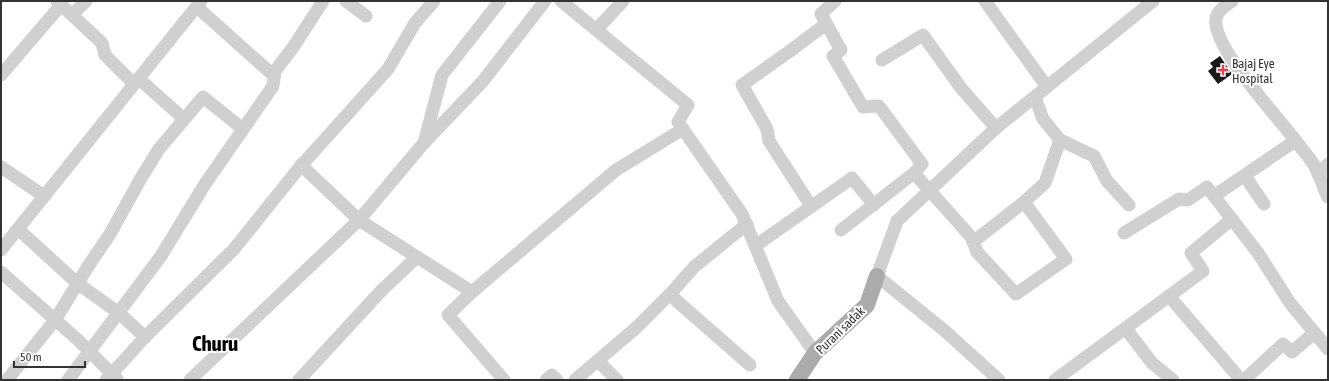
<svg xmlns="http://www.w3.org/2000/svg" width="1329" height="381" viewBox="0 0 1329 381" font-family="'Asap Condensed',sans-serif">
<rect width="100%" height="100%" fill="#fff"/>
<polygon fill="#1a1a1a" points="1220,56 1232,74 1218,84 1208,71 1213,67 1210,63"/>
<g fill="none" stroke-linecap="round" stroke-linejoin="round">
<g stroke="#d0d0d0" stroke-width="13">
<polyline points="57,1 102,43 105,55 134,84"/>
<polyline points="346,1 366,16"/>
<polyline points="561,1 688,105 678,122 742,214 778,301 815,353"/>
<polyline points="835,1 821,14 841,50 833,56 863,107 879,106 922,164 914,173 972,238 977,252 1016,294 1066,259 1024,202 1045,183 1060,140"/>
<polyline points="985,1 1047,87"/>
<path d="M 1232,1 C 1226,6 1217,10 1216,19 C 1212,49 1284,123 1302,149 C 1307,155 1313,162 1316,169 C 1321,178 1323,188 1328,197"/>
<polyline points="197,7 274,76"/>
<polyline points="72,15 86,1"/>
<polyline points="596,30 623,1"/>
<polyline points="882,60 923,35 961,88 996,128"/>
<polyline points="1,75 61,5"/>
<polyline points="139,79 183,118"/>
<polyline points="1035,97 1043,119 1060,140 1094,156 1107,181 1129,205"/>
<polyline points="424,143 442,75 500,1"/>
<polyline points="301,165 359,220 423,144 483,81 545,1"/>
<polyline points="1,167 44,196"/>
<polyline points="1318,174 1328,164"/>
<polyline points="1245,176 1264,204"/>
<polyline points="1214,196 1295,141"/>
<polyline points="811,206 769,141 767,129 742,85 790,51 826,24"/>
<polyline points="18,229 77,283 119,313 145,337"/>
<polyline points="841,230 914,173"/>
<polyline points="1124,233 1179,199 1188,200 1207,187 1258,253 1290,303 1328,349"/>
<polyline points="973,242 1024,202"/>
<polyline points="755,246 852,178 874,205"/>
<polyline points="1,250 201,1"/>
<polyline points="1,272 78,340 117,379"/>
<polyline points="472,292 448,315 504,380"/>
<polyline points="670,295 750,365"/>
<polyline points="1169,296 1241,380"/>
<polyline points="1126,329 1152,363 1173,380"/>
<polyline points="598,361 617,380"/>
<polyline points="7,380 55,320 89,265 110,234 141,178 159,149 203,97 243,129"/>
<polyline points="68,380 161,256 205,184 273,86 275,71 294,46 323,1"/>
<polyline points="106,380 145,337 234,249 299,168 388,69 415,23 434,1"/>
<polyline points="190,380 359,220 472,292 616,170 683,129"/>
<polyline points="299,380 381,291 417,257"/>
<polyline points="546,380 552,375 557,380"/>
<polyline points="575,380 637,327 672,292 694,267 747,224"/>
<polyline points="999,380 945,331 877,276 897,221 996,128 1153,1"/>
<polyline points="1055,380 1203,271 1191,253 1232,219"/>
<polyline points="1244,380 1283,344 1292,352 1314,333"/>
</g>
<polyline stroke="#ababab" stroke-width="16" points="797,380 815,353 867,305 877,276"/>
</g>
<path fill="#da4553" stroke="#fff" stroke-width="1.5" d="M1221 64h4v4h4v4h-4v4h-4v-4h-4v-4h4z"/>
<g text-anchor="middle" stroke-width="4" stroke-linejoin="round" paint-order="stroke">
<g font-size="13" fill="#333" stroke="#fff" text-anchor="start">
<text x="1232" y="68">Bajaj Eye<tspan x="1232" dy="15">Hospital</tspan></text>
</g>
<g font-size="13" fill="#333" stroke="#fff">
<text transform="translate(840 330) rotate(-44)" y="5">Purani sadak</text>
</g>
<g font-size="21" font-weight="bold" fill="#000" stroke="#fff">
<text x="215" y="351">Churu</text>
</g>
</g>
<rect width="1329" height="381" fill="none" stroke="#333333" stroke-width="4"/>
<path d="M14 361v6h71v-6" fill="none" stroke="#333333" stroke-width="2"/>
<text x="20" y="361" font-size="12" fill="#333333" stroke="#ffffff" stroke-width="3" paint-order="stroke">50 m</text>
</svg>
